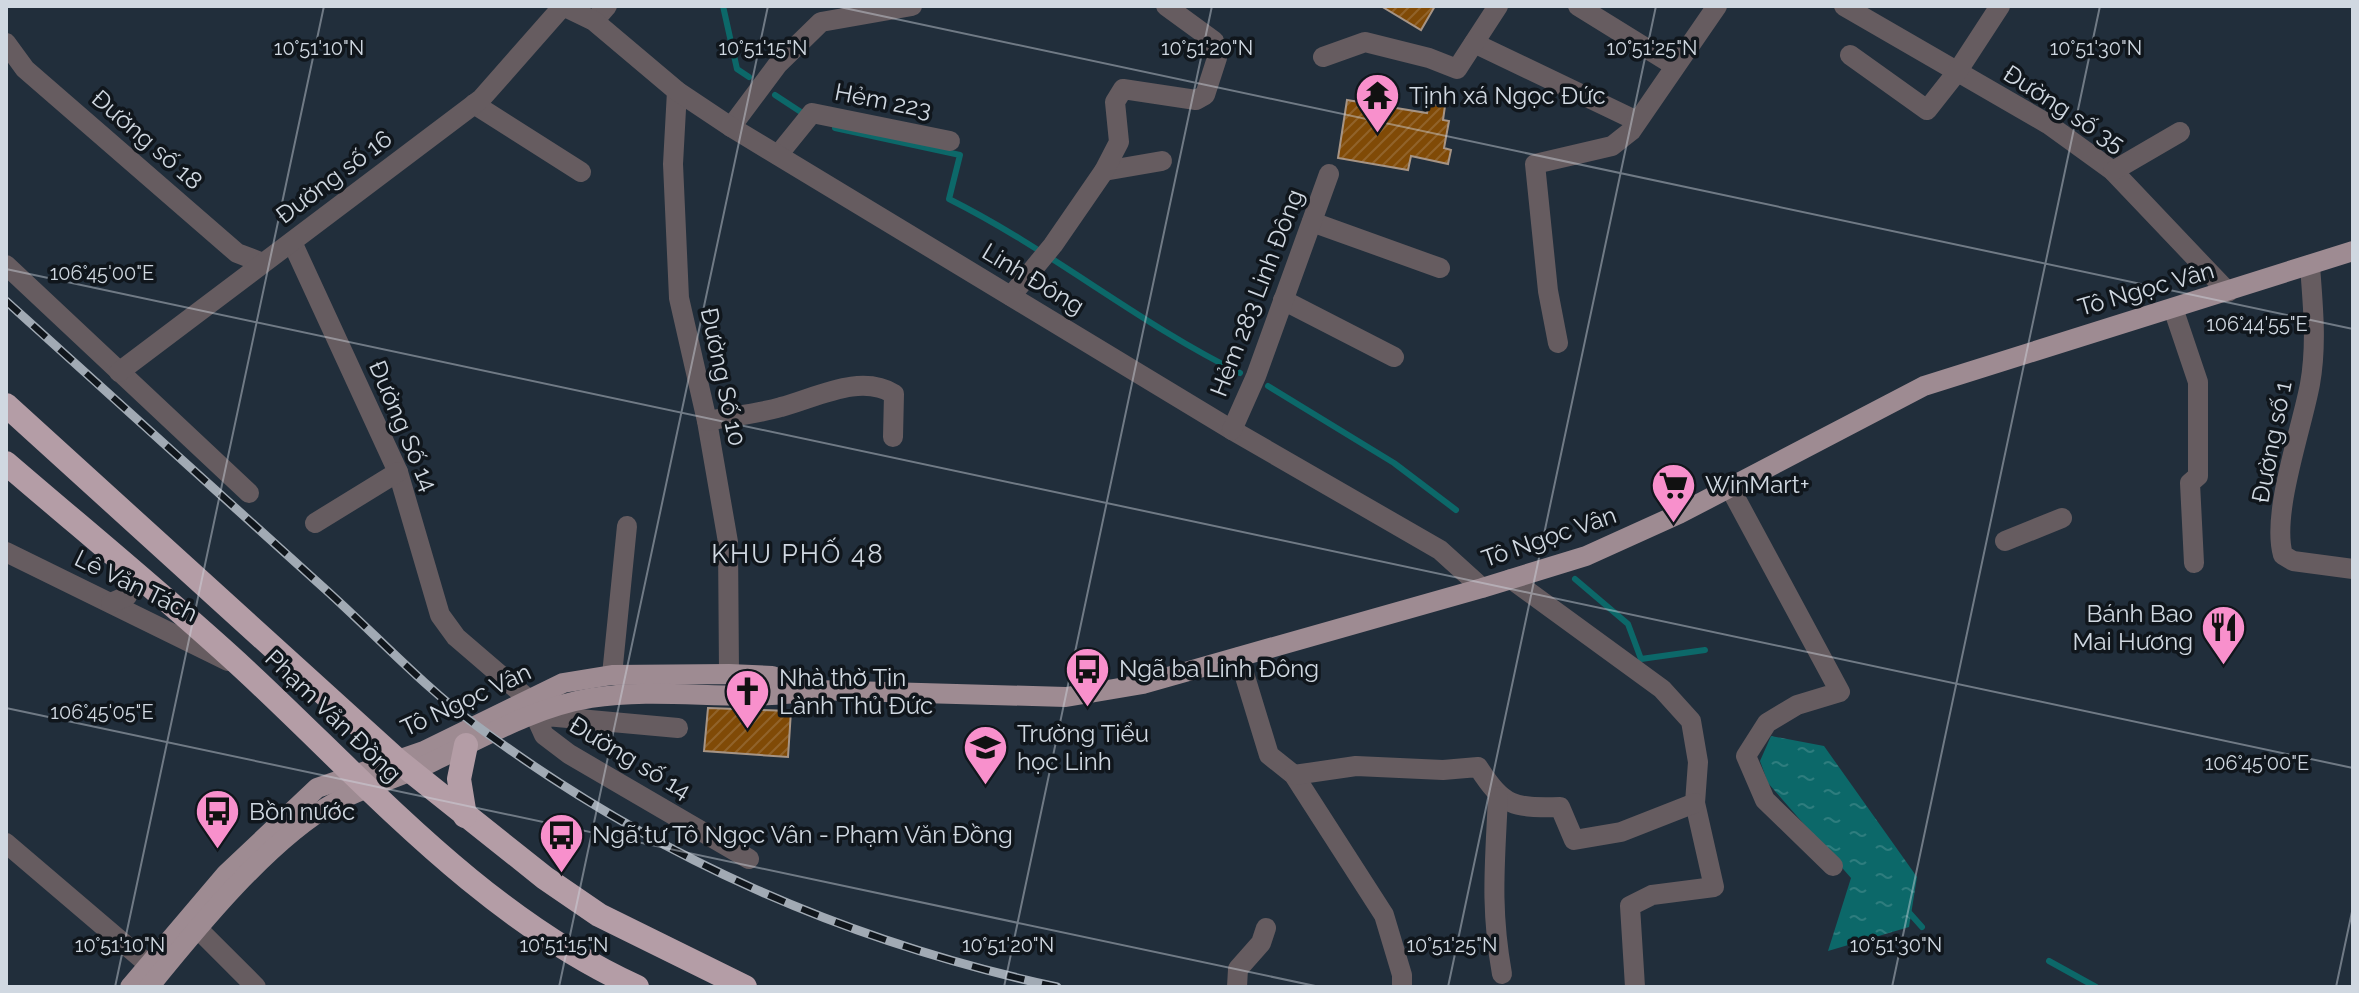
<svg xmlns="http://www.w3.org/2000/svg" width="2359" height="993" viewBox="0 0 2359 993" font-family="Raleway,sans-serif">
<defs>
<pattern id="water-ripples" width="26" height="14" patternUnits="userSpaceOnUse" patternTransform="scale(2)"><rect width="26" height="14" fill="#0c6869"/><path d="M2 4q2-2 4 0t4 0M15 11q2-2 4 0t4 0" fill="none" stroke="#2e7d7e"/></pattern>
<pattern id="building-hatch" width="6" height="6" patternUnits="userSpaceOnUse" patternTransform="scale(2)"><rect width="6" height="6" fill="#804a06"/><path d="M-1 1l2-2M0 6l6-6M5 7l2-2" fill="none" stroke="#91632a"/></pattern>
</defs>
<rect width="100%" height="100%" fill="#212e3b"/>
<polygon fill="url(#water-ripples)" points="1771,736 1824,746 1917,877 1909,927 1828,951 1851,878 1768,783 1760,761"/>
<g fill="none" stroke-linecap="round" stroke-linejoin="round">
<g stroke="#0c6869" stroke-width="6">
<polyline points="723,6 737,69 749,77"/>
<polyline points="775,95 807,116"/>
<path d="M 835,128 L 960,155 L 949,199 C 1051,250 1138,323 1240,373"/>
<polyline points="1268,386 1394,463 1456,510"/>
<polyline points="1575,579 1628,624 1641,659 1705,650"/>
<polyline points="1906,909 1922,927"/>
<polyline points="2049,961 2096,987"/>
</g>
</g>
<g fill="url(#building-hatch)" stroke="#a69485" stroke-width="2">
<polygon points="1381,6 1435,6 1421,30"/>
<polygon points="1347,100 1427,113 1429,104 1445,106 1443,120 1449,121 1444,148 1451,150 1448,164 1411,156 1408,170 1338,158"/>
<polygon points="708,708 791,711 788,757 704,751"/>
</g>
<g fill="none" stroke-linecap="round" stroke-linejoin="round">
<g stroke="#665c60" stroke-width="20">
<polyline points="1578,6 1675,66"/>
<polyline points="1844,6 2048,124 2113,171 2228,292"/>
<polyline points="594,21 607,6"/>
<polyline points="6,43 25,69 237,253 263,263"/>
<polyline points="1474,43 1637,121"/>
<polyline points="1850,55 1927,110 1957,72 2000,6"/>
<polyline points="1323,57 1365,42 1429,58 1457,69 1498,6"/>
<polyline points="677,91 673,164 679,298 707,421 728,542 729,674"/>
<polyline points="474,104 581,172"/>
<polyline points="731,127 778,64 821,22 912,6"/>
<polyline points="778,155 812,113 950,141"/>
<polyline points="1104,171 1162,161"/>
<polyline points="2113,171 2180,132"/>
<polyline points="1312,222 1440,268"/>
<polyline points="292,242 398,472 440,615 456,637 527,698"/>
<polyline points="6,265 249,493"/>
<path d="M 2310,266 C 2313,306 2317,345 2310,384 C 2302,428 2271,514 2283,555 L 2293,561 L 2353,569"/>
<polyline points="1011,296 1053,245 1104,171 1119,142 1115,102 1123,89 1196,100 1205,95 1217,58 1214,41 1166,6"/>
<polyline points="1283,300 1394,357"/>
<polyline points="2173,308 2198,382 2198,476 2190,483 2194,563"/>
<polyline points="1558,343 1548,291 1535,164 1612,146 1631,131 1717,6"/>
<polyline points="119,372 481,99 563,6 594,21 677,91 731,127 1232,430 1440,550 1482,588"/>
<path d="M 707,421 C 732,416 757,414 781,407 C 816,398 860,373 894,394 L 893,437"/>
<polyline points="1232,430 1256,376 1329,174"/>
<polyline points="1729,486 1840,692 1797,705 1767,723 1746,756 1765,800 1833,866"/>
<polyline points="315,523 398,472"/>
<polyline points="2005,541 2062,518"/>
<polyline points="6,552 228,661"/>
<polyline points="1511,579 1662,689 1691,721 1698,762 1695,803 1714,887 1652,895 1630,906 1635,987"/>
<polyline points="111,603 127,596 131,571"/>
<polyline points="1239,657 1269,755 1294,775 1384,915 1402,975 1402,987"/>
<polyline points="612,675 627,526"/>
<polyline points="678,728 535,715 544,735 569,754 749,859"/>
<path d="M 1294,775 L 1356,766 L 1443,770 L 1478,767 C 1504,807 1513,808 1560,807 L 1574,840 L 1621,832 L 1695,803"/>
<path d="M 1498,797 C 1495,863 1490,907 1502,974"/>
<polyline points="6,843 149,965"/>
<polyline points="199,930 256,987"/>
<polyline points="1237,987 1238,969 1261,943 1266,928"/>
</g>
<g stroke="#9e8b92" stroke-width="20">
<polyline points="130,987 226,874 317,788 424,751 563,683 612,675 729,674 772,676 811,689"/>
<path d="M 149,987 C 196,929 269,839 334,803 C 365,786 402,777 434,761 C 484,737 535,707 591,698 C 666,686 742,704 815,690 L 1066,697 L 1143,684 L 1482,588 L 1586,556 L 1679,514 L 1924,386 L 2353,251"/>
</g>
<g stroke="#b49da6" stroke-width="24">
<polyline points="6,405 397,760 545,878 599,915 745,987"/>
<path d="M 6,463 C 85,531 167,598 244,669 C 367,783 481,916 637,987"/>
<polyline points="465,816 459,779 466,745"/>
</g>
<defs>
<path id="rail" d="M 6,301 C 112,397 219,493 325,589 C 375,634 423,686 477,726 C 654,857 842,940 1057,987"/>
</defs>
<use href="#rail" stroke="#a1aab4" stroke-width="9"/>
<use href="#rail" stroke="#10161c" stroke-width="6" stroke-dasharray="18" stroke-linecap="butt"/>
</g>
<path fill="none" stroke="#d0d8e1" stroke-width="2" stroke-opacity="0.45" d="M 835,6 L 2353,329M 6,269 L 2353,768M 6,708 L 1320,987M 115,987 L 324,6M 559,987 L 768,6M 1004,987 L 1212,6M 1448,987 L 1656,6M 1892,987 L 2100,6M 2336,987 L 2353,907"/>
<defs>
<symbol id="temple-pin" viewBox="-11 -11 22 30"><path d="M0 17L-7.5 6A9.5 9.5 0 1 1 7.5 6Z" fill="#f890cc" stroke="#10161c"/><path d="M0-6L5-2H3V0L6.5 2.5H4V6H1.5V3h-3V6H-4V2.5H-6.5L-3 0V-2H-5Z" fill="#111"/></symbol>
<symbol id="supermarket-pin" viewBox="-11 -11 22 30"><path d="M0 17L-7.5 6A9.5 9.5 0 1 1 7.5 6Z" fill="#f890cc" stroke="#10161c"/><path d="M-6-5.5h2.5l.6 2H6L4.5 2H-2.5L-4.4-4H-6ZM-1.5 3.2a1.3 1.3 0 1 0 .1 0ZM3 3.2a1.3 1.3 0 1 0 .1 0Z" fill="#111"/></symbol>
<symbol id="restaurant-pin" viewBox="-11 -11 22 30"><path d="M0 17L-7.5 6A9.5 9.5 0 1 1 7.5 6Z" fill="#f890cc" stroke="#10161c"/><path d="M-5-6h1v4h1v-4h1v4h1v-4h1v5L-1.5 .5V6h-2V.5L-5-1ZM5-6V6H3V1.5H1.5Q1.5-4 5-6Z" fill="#111"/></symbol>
<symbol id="bus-pin" viewBox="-11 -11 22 30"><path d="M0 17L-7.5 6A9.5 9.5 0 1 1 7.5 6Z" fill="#f890cc" stroke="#10161c"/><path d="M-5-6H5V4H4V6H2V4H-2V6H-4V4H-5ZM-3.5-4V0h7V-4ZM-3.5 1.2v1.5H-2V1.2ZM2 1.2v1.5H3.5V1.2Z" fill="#111"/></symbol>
<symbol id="church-pin" viewBox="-11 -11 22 30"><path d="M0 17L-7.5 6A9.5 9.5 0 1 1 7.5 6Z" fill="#f890cc" stroke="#10161c"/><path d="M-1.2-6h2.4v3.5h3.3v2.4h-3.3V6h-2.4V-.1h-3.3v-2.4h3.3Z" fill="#111"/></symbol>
<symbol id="school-pin" viewBox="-11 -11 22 30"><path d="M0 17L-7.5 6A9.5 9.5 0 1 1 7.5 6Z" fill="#f890cc" stroke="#10161c"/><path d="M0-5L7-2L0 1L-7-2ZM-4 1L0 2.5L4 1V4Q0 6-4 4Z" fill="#111"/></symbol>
</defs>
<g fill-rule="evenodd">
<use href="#temple-pin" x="1352" y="70" width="51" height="69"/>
<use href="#supermarket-pin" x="1648" y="460" width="51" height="69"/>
<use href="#restaurant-pin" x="2198" y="602" width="51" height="69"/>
<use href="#bus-pin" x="1062" y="644" width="51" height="69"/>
<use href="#church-pin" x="722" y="666" width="51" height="69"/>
<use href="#school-pin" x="960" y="722" width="51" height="69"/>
<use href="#bus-pin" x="192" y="786" width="51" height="69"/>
<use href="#bus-pin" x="536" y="810" width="51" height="69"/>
</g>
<g text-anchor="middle" stroke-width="7" stroke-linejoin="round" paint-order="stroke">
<g font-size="24" fill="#d0d8e1" stroke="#10161c" text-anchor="start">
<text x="1409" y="104">Tịnh xá Ngọc Đức</text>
<text x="1705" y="493">WinMart+</text>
<text x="2193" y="622" text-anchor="end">Bánh Bao<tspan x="2193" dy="28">Mai Hương</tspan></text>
<text x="1119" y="677">Ngã ba Linh Đông</text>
<text x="779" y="686">Nhà thờ Tin<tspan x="779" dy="28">Lành Thủ Đức</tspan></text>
<text x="1017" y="742">Trường Tiểu<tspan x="1017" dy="28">học Linh</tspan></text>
<text x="249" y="820">Bồn nước</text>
<text x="592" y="843">Ngã tư Tô Ngọc Vân - Phạm Văn Đồng</text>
</g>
<g font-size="24" fill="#d0d8e1" stroke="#10161c">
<text transform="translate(883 101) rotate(11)" y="8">Hẻm 223</text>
<text transform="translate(2064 109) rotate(33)" y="8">Đường số 35</text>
<text transform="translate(147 140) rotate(41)" y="8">Đường số 18</text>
<text transform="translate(334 177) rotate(-37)" y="8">Đường số 16</text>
<text transform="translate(1033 279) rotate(31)" y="8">Linh Đông</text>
<text transform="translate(2146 289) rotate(-16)" y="8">Tô Ngọc Vân</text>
<text transform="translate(1257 293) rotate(-69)" y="8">Hẻm 283 Linh Đông</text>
<text transform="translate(723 377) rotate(78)" y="8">Đường Số 10</text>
<text transform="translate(403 426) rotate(67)" y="8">Đường Số 14</text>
<text transform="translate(2272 442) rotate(-79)" y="8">Đường số 1</text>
<text transform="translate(1549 537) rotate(-19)" y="8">Tô Ngọc Vân</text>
<text transform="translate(136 586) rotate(26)" y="8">Lê Văn Tách</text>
<text transform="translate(466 700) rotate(-25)" y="8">Tô Ngọc Vân</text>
<text transform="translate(333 716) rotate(44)" y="8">Phạm Văn Đồng</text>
<text transform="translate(630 758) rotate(31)" y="8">Đường số 14</text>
</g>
<g font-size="26" letter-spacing="2" fill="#d0d8e1" stroke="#10161c">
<text x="798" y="563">KHU PHỐ 48</text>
</g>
</g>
<g font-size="20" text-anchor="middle" fill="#d0d8e1" stroke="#10161c" stroke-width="7" stroke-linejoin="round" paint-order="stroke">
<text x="319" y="55">10°51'10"N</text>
<text x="763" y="55">10°51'15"N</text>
<text x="1207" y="55">10°51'20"N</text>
<text x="1652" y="55">10°51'25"N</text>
<text x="2096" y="55">10°51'30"N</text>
<text x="102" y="280">106°45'00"E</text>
<text x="2257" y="331">106°44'55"E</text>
<text x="102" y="719">106°45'05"E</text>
<text x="2257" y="770">106°45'00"E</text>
<text x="120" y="952">10°51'10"N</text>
<text x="564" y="952">10°51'15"N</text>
<text x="1008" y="952">10°51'20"N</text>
<text x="1452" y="952">10°51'25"N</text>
<text x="1896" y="952">10°51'30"N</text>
</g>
<rect width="2359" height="993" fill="none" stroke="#d0d8e1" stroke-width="16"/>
</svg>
